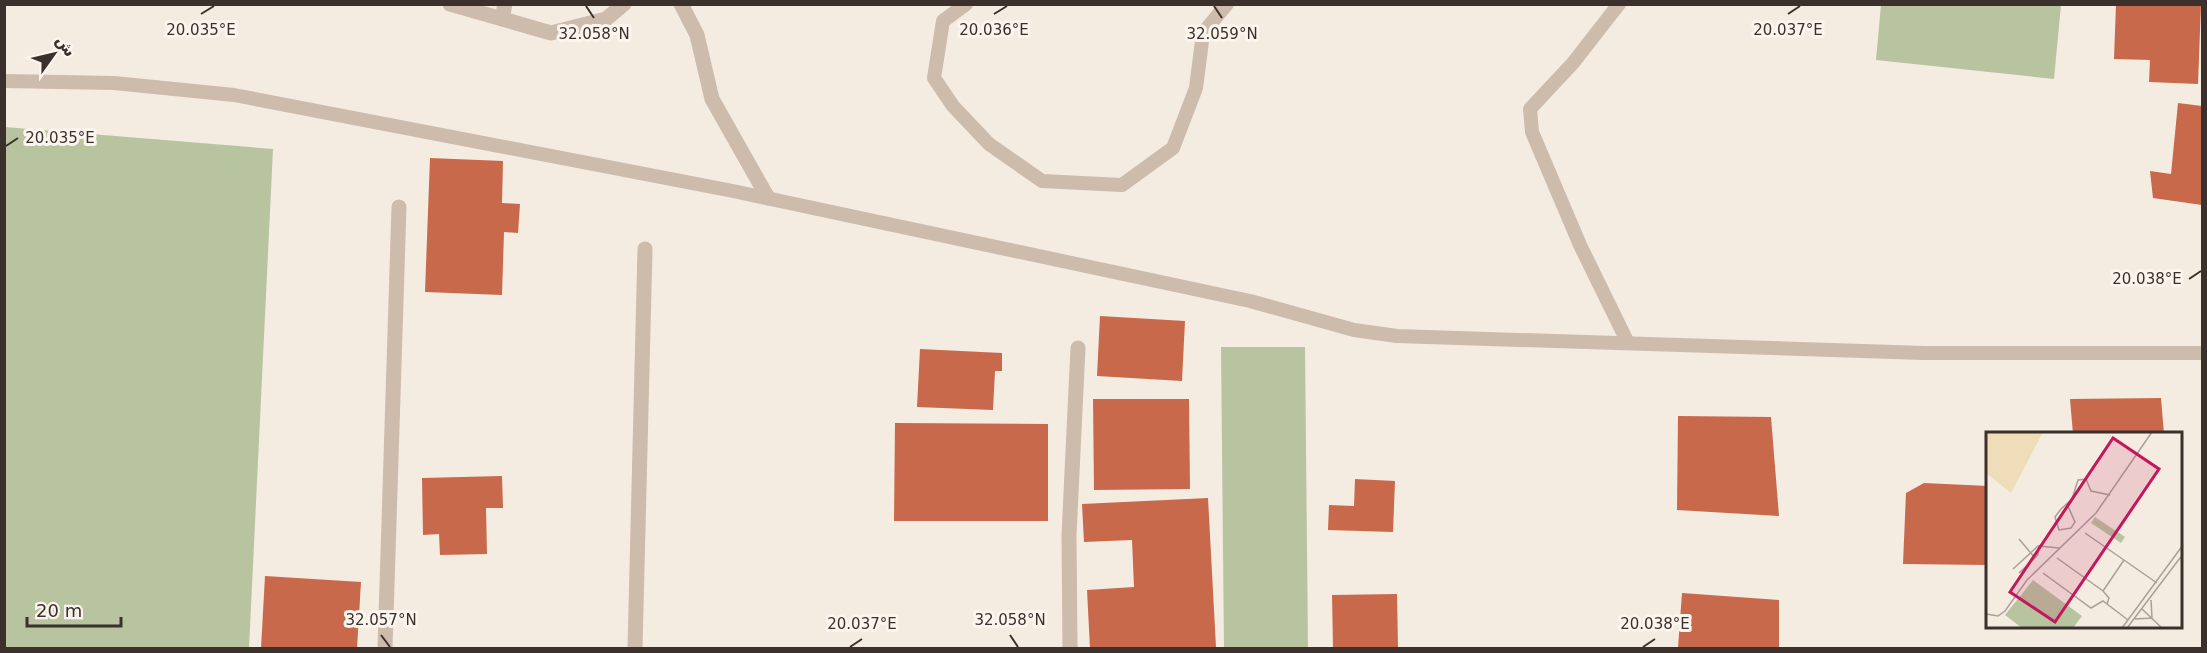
<svg xmlns="http://www.w3.org/2000/svg" width="2207" height="653" viewBox="0 0 2207 653" font-family="'DejaVu Sans',Vazirmatn,sans-serif">
<rect width="100%" height="100%" fill="#f4ebe1"/>
<g fill="#b8c4a0">
<polygon points="1881,5 2061,5 2054,79 1876,60"/>
<polygon points="5,127 273,149 249,648 5,648"/>
<polygon points="1221,347 1305,347 1308,648 1224,648"/>
</g>
<g fill="#c8694b">
<polygon points="2116,4 2201,4 2198,84 2149,82 2150,60 2114,59"/>
<polygon points="2178,103 2202,106 2202,205 2153,198 2150,171 2171,174"/>
<polygon points="430,158 503,161 502,203 520,204 518,233 504,232 502,295 425,292"/>
<polygon points="1100,316 1185,321 1182,381 1097,376"/>
<polygon points="920,349 1002,353 1002,371 995,371 993,410 917,407"/>
<polygon points="2161,398 2164,434 2073,434 2070,399"/>
<polygon points="1093,399 1189,399 1190,489 1094,490"/>
<polygon points="1678,416 1771,417 1779,516 1677,510"/>
<polygon points="895,423 1048,424 1048,521 894,521"/>
<polygon points="502,476 503,508 486,508 487,554 440,555 439,534 423,535 422,478"/>
<polygon points="1355,479 1395,481 1393,532 1328,530 1329,505 1354,506"/>
<polygon points="1924,483 1988,486 1988,565 1903,564 1906,493"/>
<polygon points="1208,498 1216,647 1090,648 1087,590 1134,587 1132,540 1084,542 1082,504"/>
<polygon points="265,576 361,582 357,648 261,648"/>
<polygon points="1682,593 1779,600 1779,648 1678,648"/>
<polygon points="1397,594 1398,648 1333,648 1332,595"/>
</g>
<g fill="none" stroke-linecap="round" stroke-linejoin="round">
<g stroke="#cdbbac" stroke-width="14">
<polyline points="966,4 943,21 934,78 953,106 989,144 1042,181 1122,185 1173,148 1196,88 1203,33 1227,4"/>
<polyline points="1619,4 1573,63 1530,109 1532,132 1580,245 1628,343"/>
<polyline points="4,81 114,83 234,95 733,191 1250,301 1354,330 1397,336 1924,353 2202,353"/>
</g>
<g stroke="#cdbbac" stroke-width="15">
<polyline points="450,4 551,33 606,19 624,4"/>
<polyline points="681,4 697,35 712,99 768,198"/>
<polyline points="502,19 505,4"/>
<polyline points="385,648 399,207"/>
<polyline points="635,648 645,249"/>
<polyline points="1070,648 1069,535 1078,348"/>
</g>
</g>
<path fill="none" stroke="#3b302b" stroke-width="2" d="M 586,6 L 594,18M 1214,6 L 1222,18M 201,14 L 214,6M 994,14 L 1007,6M 1788,14 L 1800,6M 6,146 L 18,138M 2189,279 L 2201,271M 381,635 L 390,647M 1010,635 L 1018,647M 850,647 L 862,639M 1643,647 L 1655,639"/>
<g transform="translate(1986 432)">
<rect width="196" height="196" fill="#f4ebe1"/>
<path d="M 109,85 L 139,105 L 135,111 L 105,91 ZM 47,148 L 96,184 L 87,196 L 36,196 L 19,183 Z" fill="#b8c4a0"/>
<path d="M 0,0 L 57,0 L 25,61 L 0,41 Z" fill="#efdcb8"/>
<path fill="none" stroke="#aaa098" stroke-width="1.5" d="M 81,72 L 89,90 L 85,96 L 73,98 L 69,85 L 75,77 L 86,67 L 92,48 L 100,47 L 105,59 L 124,63M 99,101 L 171,151M 33,107 L 49,126M 71,126 L 117,159 L 123,166 L 121,172M 27,137 L 52,114 L 74,116M 33,141 L 52,123 L 53,113M 57,141 L 105,176 L 117,169 L 142,188M 117,159 L 138,128M 156,177 L 176,196M 0,182 L 12,184 L 19,179 L 41,148 L 110,81 L 166,0M 149,187 L 166,186 L 165,168M 136,196 L 197,113M 141,196 L 197,122"/>
<path fill="#c2185b" fill-opacity="0.15" stroke="#c2185b" stroke-width="3" d="M 127,6 L 173,37 L 69,190 L 24,160 Z"/>
<rect width="196" height="196" fill="none" stroke="#3b302b" stroke-width="3"/>
</g>
<g font-size="15" text-anchor="middle" fill="#3b302b" stroke="#fbf5ee" stroke-width="6" stroke-linejoin="round" paint-order="stroke">
<text x="201" y="35">20.035°E</text>
<text x="994" y="35">20.036°E</text>
<text x="1788" y="35">20.037°E</text>
<text x="594" y="39">32.058°N</text>
<text x="1222" y="39">32.059°N</text>
<text x="60" y="143">20.035°E</text>
<text x="2147" y="284">20.038°E</text>
<text x="381" y="625">32.057°N</text>
<text x="1010" y="625">32.058°N</text>
<text x="862" y="629">20.037°E</text>
<text x="1655" y="629">20.038°E</text>
</g>
<rect width="2207" height="653" fill="none" stroke="#3b302b" stroke-width="12"/>
<g transform="translate(54 54) rotate(56)" stroke="#fbf5ee" stroke-width="4.5" paint-order="stroke">
<path d="M0-4.5L10 22L0 15L-10 22Z" fill="#3b302b"/>
<text y="-9" font-size="16" font-weight="bold" text-anchor="middle" fill="#3b302b">ش</text>
</g>
<path d="M27 617v9h94v-9" fill="none" stroke="#3b302b" stroke-width="3"/>
<text x="36" y="617" font-size="18" fill="#3b302b" stroke="#fbf5ee" stroke-width="4.5" paint-order="stroke">20 m</text>
</svg>
